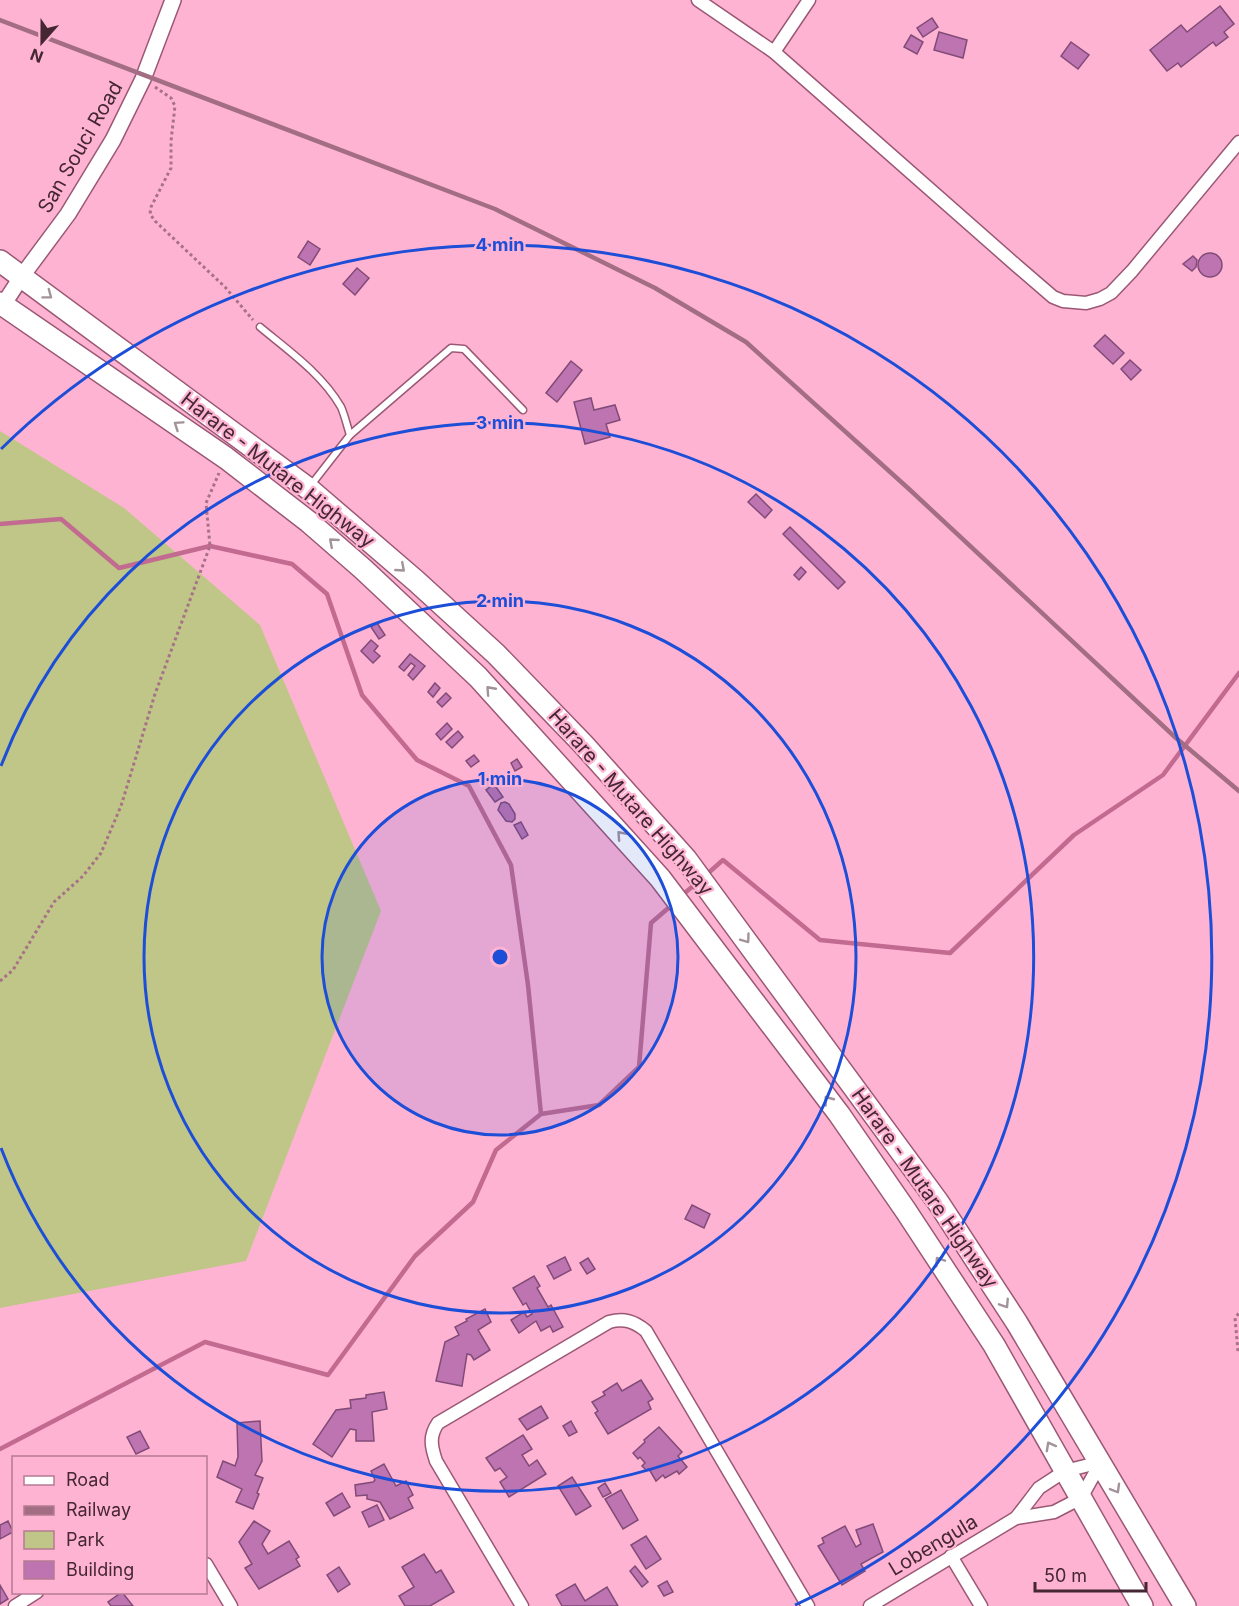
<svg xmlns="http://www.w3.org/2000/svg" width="1239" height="1606" viewBox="0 0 1239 1606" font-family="Inter,sans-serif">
<rect width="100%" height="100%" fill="#ffb3d2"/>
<polygon fill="#bfc687" points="0,431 124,508 260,625 381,911 246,1261 0,1308"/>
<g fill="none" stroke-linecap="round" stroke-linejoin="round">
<g stroke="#c26a90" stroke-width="4.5">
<polyline points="0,524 61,519 119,568 210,546 292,564 327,594 362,695 417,760 469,786 511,865 528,985 541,1114"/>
<polyline points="706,875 723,860 820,940 950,953 1074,835 1163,775 1239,673"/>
<polyline points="681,896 698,882"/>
<polyline points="0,1449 205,1342 328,1375 415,1256 473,1202 496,1150 541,1114 599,1105 639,1067 651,923 673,904"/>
</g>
</g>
<g fill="#bd74b0" stroke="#814b78" stroke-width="1.5">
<polygon points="1220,6 1234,24 1224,32 1228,37 1216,46 1213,42 1181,67 1178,63 1167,71 1150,50 1181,25 1187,32"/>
<polygon points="932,18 938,27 923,37 917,28"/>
<polygon points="939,32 967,40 963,58 934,50"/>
<polygon points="911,35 923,42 917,54 904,47"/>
<polygon points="1071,42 1089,55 1078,69 1061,56"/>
<polygon points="308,241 320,249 310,265 298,257"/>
<circle cx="1210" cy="265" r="12"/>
<polygon points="1193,256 1197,260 1196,267 1192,271 1183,264"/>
<polygon points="357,268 369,278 355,295 343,284"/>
<polygon points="1105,335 1124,353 1113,364 1094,346"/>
<polygon points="1130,360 1141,370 1131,380 1121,369"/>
<polygon points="571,361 582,370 557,402 546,393"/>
<polygon points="591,398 594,410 615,405 620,420 606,424 610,437 585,444 574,402"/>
<polygon points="756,494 772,510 765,518 748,502"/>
<polygon points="790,527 845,582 838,589 783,534"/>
<polygon points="801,567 806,572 799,580 794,575"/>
<polygon points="377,623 385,635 379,639 371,627"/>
<polygon points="371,640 378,646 374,651 380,656 373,663 361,651"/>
<polygon points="410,654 425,666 413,680 408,675 415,666 411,663 404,671 399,667"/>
<polygon points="435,683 440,688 433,697 428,692"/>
<polygon points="446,693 451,698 442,707 437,702"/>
<polygon points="447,723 452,729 441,740 436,734"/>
<polygon points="458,731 463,737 452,748 446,742"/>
<polygon points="474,755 479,761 471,767 466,761"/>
<polygon points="517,759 522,767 515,771 511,763"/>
<polygon points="494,784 503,797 495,802 486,790"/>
<polygon points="505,802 509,804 515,814 515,819 512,822 506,821 498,810 501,803"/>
<polygon points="521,822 528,835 522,839 514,825"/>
<polygon points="692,1205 710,1214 704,1228 685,1219"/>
<polygon points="565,1257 571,1270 554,1279 547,1266"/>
<polygon points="588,1258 595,1269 587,1274 580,1263"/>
<polygon points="534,1276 540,1286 537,1288 548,1307 551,1305 563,1327 553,1332 550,1326 541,1331 536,1321 519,1333 511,1320 524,1312 527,1317 532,1314 526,1303 523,1305 513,1288"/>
<polygon points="485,1309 491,1322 478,1330 490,1350 474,1360 471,1355 467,1354 462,1386 436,1381 445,1342 459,1335 455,1327 467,1321 466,1319"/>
<polygon points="641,1380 653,1399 648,1402 651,1409 608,1434 595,1413 598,1411 592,1402 605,1395 603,1392 617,1383 622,1391"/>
<polygon points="384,1392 387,1409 372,1412 374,1441 356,1441 356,1430 350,1429 332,1457 313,1444 336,1410 351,1408 350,1400 366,1398 366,1395"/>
<polygon points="541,1406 548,1418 527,1430 519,1419"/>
<polygon points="260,1421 262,1461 255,1475 263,1478 257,1493 259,1494 253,1509 236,1502 242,1489 217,1477 223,1461 235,1466 238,1457 237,1423"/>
<polygon points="571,1421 577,1432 569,1436 563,1426"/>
<polygon points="659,1427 682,1452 678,1456 687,1467 679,1474 677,1471 665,1478 663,1475 656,1481 649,1469 646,1470 642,1466 645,1463 640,1457 638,1459 633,1453 645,1442 644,1440"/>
<polygon points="140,1431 149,1448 136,1454 127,1437"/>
<polygon points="523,1435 532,1449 522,1455 529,1466 537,1460 546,1474 509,1497 500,1482 507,1477 500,1468 495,1471 486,1458"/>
<polygon points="384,1464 396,1486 406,1481 413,1495 408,1498 413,1508 390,1519 380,1502 367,1499 367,1495 356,1496 355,1485 373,1482 375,1480 371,1471"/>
<polygon points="572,1477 591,1506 576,1515 558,1486"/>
<polygon points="605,1483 611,1493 603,1497 598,1488"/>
<polygon points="621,1490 638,1520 623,1529 605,1499"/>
<polygon points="342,1493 350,1507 334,1516 326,1503"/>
<polygon points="377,1505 384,1520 369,1527 362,1512"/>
<polygon points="8,1521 13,1532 0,1539 0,1525"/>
<polygon points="254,1521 270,1531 262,1544 268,1554 289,1541 299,1557 296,1559 300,1566 259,1589 245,1568 252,1564 239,1542"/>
<polygon points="873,1524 883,1552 861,1564 865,1571 842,1585 818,1546 824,1543 822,1538 845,1526 856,1547 861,1544 856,1530"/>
<polygon points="646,1536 661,1559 646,1569 631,1545"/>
<polygon points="424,1554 436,1573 441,1570 454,1592 430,1606 405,1606 399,1596 414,1587 402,1567"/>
<polygon points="635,1566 648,1582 642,1587 630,1571"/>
<polygon points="339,1567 350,1584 338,1592 327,1575"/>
<polygon points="667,1581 673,1592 664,1596 658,1586"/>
<polygon points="575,1584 585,1601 607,1587 618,1606 562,1606 556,1595"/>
<polygon points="0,1585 8,1599 0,1604"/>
<polygon points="122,1592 133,1606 111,1606 108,1602"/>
</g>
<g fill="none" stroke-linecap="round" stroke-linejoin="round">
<defs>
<g id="service">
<path d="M 260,327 C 289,351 322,374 341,407 C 345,416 347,426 350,435 L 311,485"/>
<polyline points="350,435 451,348 464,349 523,410"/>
</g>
<g id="minor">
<polyline points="698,0 774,52 1017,266 1053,297 1063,301 1086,303 1100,299 1111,293 1132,271 1239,142"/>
<polyline points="774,52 809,0"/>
<polyline points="1016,1518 1039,1488 1065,1471 1101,1462"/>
<polyline points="951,1556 981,1606"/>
<polyline points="206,1564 231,1606"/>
<polyline points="15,1606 37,1592"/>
<path d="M 522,1606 L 436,1461 C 431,1446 429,1436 438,1423 L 609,1322 C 624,1318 634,1321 646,1331 L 808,1606"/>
<polyline points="870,1606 1016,1518 1054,1512 1081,1498 1101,1462"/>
</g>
<polyline id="tertiary" points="3,305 22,276 68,214 113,140 143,79 173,0"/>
<g id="trunk">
<polyline points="0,261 309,489 416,581 496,654 583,744 686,859 938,1202 1017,1323 1185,1606"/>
<polyline points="0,303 226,458 309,522 363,569 478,677 660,878 839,1114 906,1211 994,1345 1142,1606"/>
</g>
</defs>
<use href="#service" stroke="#9b5875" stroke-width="9"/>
<use href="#minor" stroke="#9b5875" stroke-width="15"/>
<use href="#tertiary" stroke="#9b5875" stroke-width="18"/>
<use href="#trunk" stroke="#9b5875" stroke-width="24"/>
<g stroke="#a77187" stroke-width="3" stroke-dasharray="3 3" stroke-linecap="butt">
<polyline points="155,87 171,98 175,106 171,141 171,168 151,207 150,214 155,221 225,287 253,320"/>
<polyline points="0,981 13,970 54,902 83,876 101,853 121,806 155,694 210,546 206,503 219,473"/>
<polyline points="1238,1351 1235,1318 1239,1313"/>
</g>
<use href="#service" stroke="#fff" stroke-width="6"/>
<use href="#minor" stroke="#fff" stroke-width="12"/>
<use href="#tertiary" stroke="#fff" stroke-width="15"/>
<use href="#trunk" stroke="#fff" stroke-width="21"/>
<polyline stroke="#a36e84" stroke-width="4.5" points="0,20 495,209 655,288 746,342 909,489 1176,738 1239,791"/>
</g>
<defs><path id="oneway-chevron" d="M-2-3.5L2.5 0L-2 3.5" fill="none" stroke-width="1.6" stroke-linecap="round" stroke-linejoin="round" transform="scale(1.5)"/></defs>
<g stroke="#a2939a">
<use href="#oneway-chevron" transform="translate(48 295) rotate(37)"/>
<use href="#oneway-chevron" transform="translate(178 425) rotate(-146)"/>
<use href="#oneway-chevron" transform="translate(333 542) rotate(-139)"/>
<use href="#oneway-chevron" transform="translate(401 568) rotate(41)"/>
<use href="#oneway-chevron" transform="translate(490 690) rotate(-132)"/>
<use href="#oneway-chevron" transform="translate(621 835) rotate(-132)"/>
<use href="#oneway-chevron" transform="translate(746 939) rotate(54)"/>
<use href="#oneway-chevron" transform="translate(828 1100) rotate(-127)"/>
<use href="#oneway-chevron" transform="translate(939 1261) rotate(-123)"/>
<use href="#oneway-chevron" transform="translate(1005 1304) rotate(57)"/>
<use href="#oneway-chevron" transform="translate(1050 1446) rotate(-119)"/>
<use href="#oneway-chevron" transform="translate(1116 1489) rotate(60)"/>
</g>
<circle cx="500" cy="957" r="178" fill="#1d4ed8" fill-opacity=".12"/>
<g fill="none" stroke="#1d4ed8" stroke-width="3">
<circle cx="500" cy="957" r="178"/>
<circle cx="500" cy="957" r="356"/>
<path d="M1 766A534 534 0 1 1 1 1148"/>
<path d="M1 449A712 712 0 1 1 795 1605"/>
</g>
<g text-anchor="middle" stroke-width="4.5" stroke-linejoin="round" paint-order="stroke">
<g font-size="20" fill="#452734" stroke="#ffb3d2">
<text transform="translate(80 147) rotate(-60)" y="7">San Souci Road</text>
<text transform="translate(278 470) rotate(38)" y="7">Harare - Mutare Highway</text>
<text transform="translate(631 802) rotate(49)" y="7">Harare - Mutare Highway</text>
<text transform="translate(925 1188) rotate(55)" y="7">Harare - Mutare Highway</text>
<text transform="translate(933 1545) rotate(-31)" y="7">Lobengula</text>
</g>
</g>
<circle cx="500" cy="957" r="9" fill="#1d4ed8" stroke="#ffb3d2" stroke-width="3"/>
<g font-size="18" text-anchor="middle" font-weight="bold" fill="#1d4ed8" stroke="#ffb3d2" stroke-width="4.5" stroke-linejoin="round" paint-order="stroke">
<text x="500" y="251">4 min</text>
<text x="500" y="429">3 min</text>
<text x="500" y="607">2 min</text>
<text x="500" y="785">1 min</text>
</g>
<rect x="12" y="1456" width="195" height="138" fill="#ffb3d2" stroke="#b57b93" stroke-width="1.5"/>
<rect x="24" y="1476" width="30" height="9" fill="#ffffff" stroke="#b57b93" stroke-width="1.5"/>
<text x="66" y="1486" font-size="18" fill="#452734">Road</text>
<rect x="24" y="1506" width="30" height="9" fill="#a36e84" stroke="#b57b93" stroke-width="1.5"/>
<text x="66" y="1516" font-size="18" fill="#452734">Railway</text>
<rect x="24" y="1531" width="30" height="18" fill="#bfc687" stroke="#b57b93" stroke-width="1.5"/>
<text x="66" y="1546" font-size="18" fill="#452734">Park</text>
<rect x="24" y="1561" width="30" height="18" fill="#bd74b0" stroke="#b57b93" stroke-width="1.5"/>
<text x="66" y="1576" font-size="18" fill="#452734">Building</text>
<g transform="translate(42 42) rotate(201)" stroke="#ffb3d2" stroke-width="4.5" paint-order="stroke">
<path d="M0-4.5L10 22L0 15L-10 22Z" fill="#452734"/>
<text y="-9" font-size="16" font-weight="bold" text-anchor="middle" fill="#452734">N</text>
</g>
<path d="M1035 1582v9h111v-9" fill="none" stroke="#452734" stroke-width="3"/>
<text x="1044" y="1582" font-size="18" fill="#452734" stroke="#ffb3d2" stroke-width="4.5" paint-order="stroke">50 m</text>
</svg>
